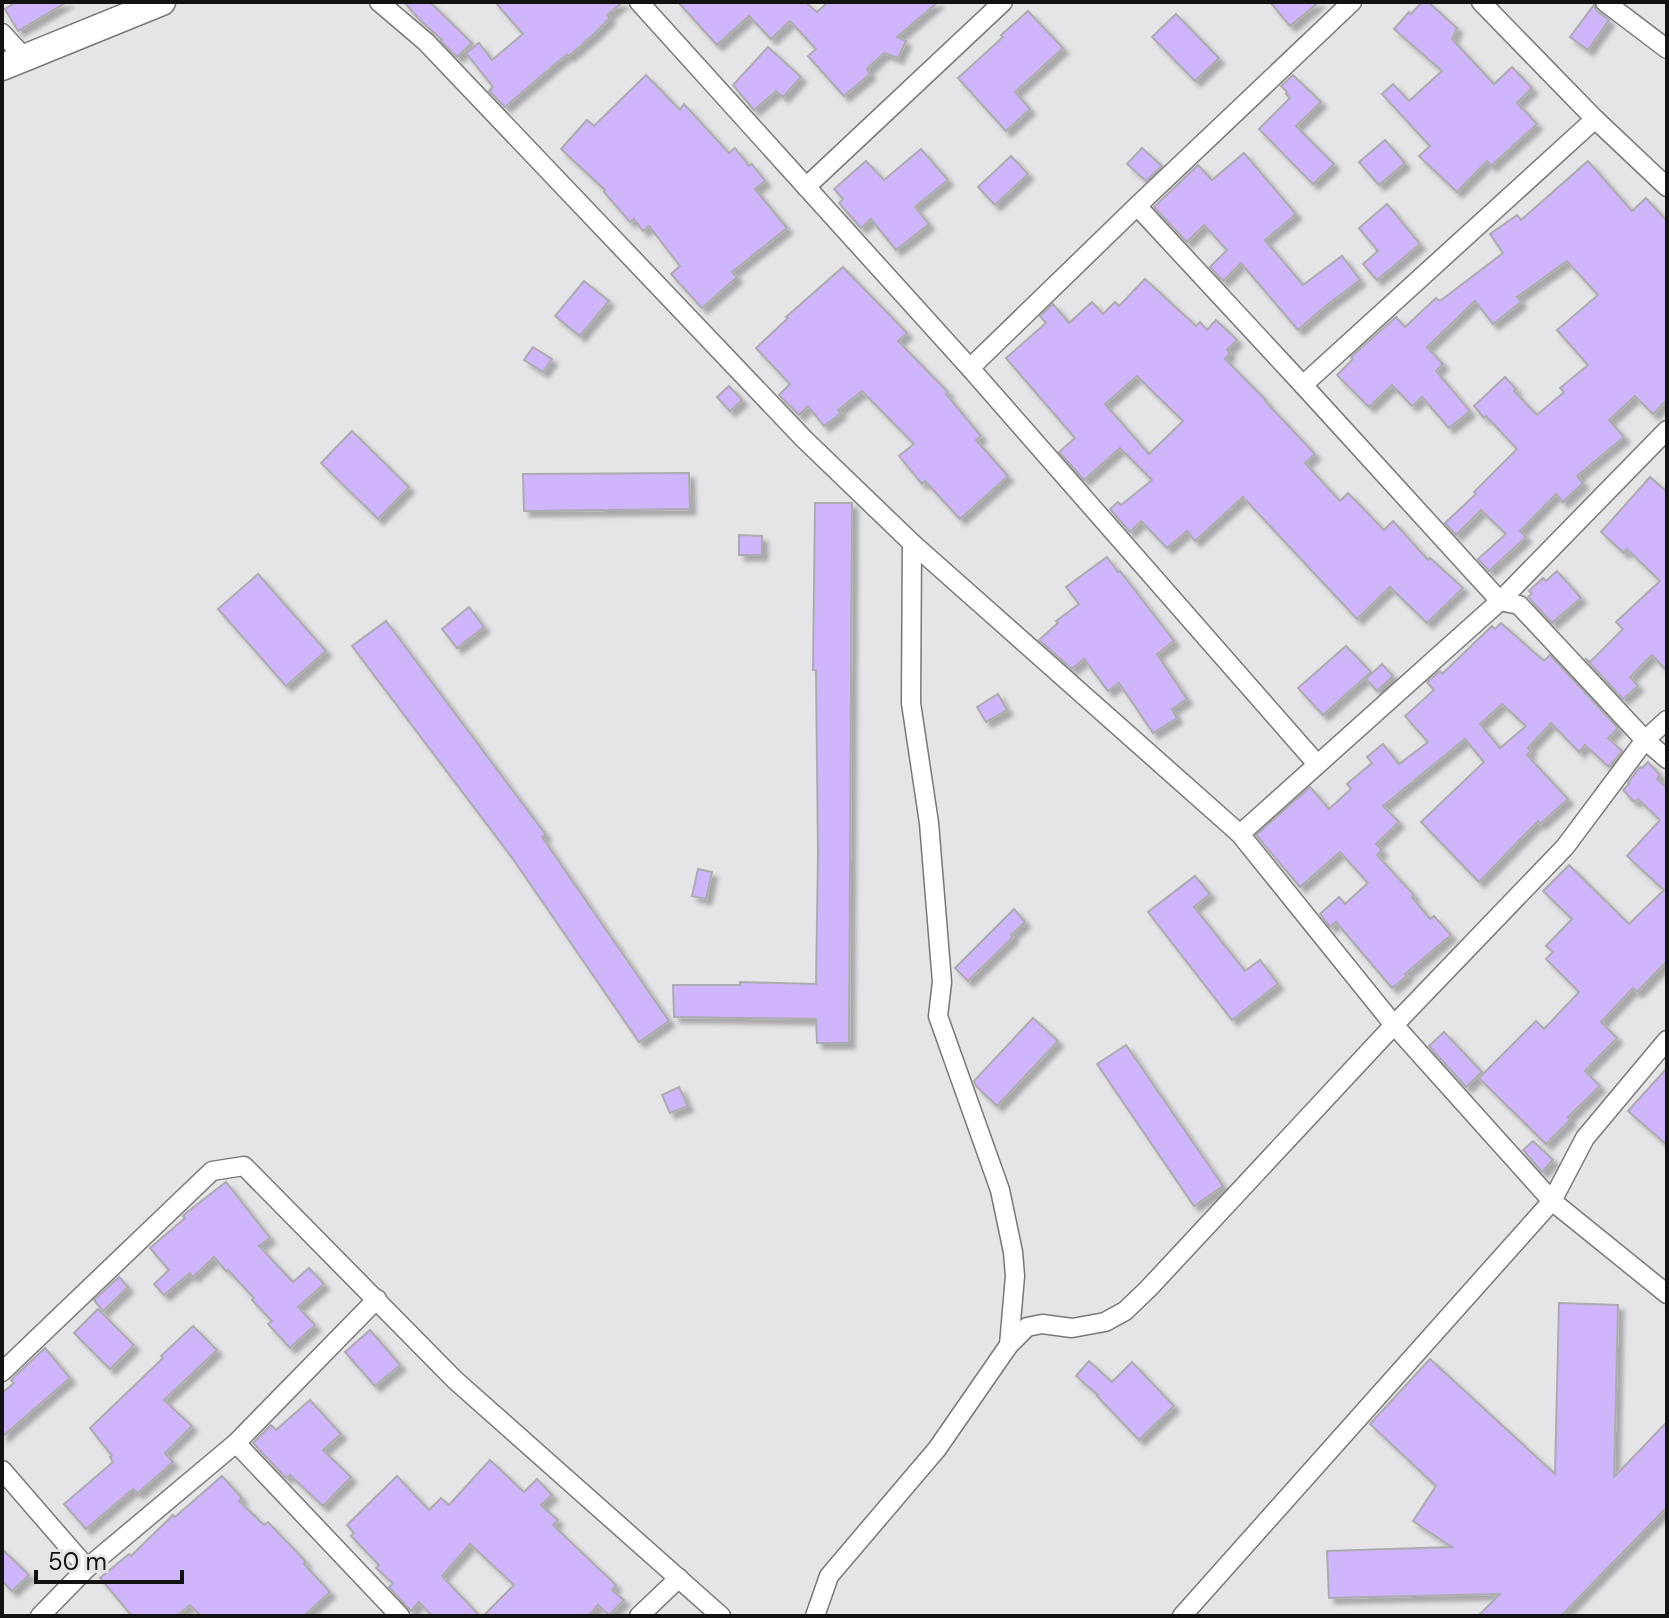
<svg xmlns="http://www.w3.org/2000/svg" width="1669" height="1618" viewBox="0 0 1669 1618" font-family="'DM Sans',sans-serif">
<defs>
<filter id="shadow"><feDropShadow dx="5.5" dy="5.5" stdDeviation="2" flood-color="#0004"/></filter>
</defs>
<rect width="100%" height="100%" fill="#e5e4e7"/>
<g fill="#cfb5fc" stroke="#acabae" stroke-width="2" fill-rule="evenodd" filter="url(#shadow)">
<polygon points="16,2 67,2 18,31 5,9"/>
<polygon points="404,2 430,2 472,43 457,57 441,41 442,40 418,18"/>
<polygon points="495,2 623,2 607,15 610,18 594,34 569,56 567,54 505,107 489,91 493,87 466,53 479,43 492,60 523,34"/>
<polygon points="678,2 805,2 817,12 828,2 938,2 897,37 906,41 898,58 884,53 867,69 870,74 844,96 808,56 816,49 790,21 771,39 749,16 717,45"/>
<polygon points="1270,2 1319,2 1290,26"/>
<polygon points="1422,2 1428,2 1457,28 1452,39 1494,84 1512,67 1532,88 1517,103 1537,124 1491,166 1487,161 1457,192 1419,156 1430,146 1382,94 1393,84 1409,101 1442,71 1394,29 1409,12 1411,14"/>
<polygon points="1594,5 1597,11 1609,20 1588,50 1570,37"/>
<polygon points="1028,11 1063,48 1015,92 1030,109 1006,131 958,78 1003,37 1001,35"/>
<polygon points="1176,14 1219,58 1195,81 1152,37"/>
<polygon points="768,47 801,77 783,97 776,91 754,110 733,85"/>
<polygon points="646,75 680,110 684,104 729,153 735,148 749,166 752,164 765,181 755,189 787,228 732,272 737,277 702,308 671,274 680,266 649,226 643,231 634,219 630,222 604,192 605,190 561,149 587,120 594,126"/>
<polygon points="1293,75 1321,102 1296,126 1334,164 1313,184 1259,129 1290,98 1286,94 1287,92 1281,86"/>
<polygon points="1385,140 1405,163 1379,185 1359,162"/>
<polygon points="1142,148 1162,166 1146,181 1127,164"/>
<polygon points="921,149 948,180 915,207 929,224 896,250 871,219 861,228 839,203 843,199 834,189 866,161 884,180"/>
<polygon points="1244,153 1296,214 1265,240 1303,285 1342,256 1360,280 1323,308 1298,330 1241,263 1223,281 1210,267 1227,250 1204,225 1187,242 1154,207 1198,165 1212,180"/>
<polygon points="1011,156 1028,174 995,205 978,187"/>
<polygon points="1588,161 1632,211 1646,198 1667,221 1667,400 1653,414 1635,396 1609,420 1624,437 1577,476 1583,483 1563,502 1556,494 1520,531 1526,537 1489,571 1478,559 1506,534 1481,510 1456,535 1445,523 1476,494 1474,492 1517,449 1486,416 1484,418 1474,406 1505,377 1516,389 1514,391 1537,415 1564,392 1560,388 1588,365 1557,330 1598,295 1567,261 1517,297 1521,302 1493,324 1475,301 1427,347 1443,364 1436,371 1470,411 1449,428 1422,397 1412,406 1392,385 1369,407 1337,375 1353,359 1351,357 1396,317 1405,327 1436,298 1440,301 1503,253 1490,234 1517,215 1521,220"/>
<polygon points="1387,204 1420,244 1377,280 1363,264 1378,251 1359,228"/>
<polygon points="843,267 907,333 898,341 948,392 946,394 981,436 976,440 1008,476 960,519 925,481 922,484 899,456 914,444 862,391 838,410 841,413 824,426 808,406 799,415 779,395 790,384 756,348 788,318 786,317"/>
<path d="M 1145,279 L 1196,326 L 1200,322 L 1207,330 L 1216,320 L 1237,340 L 1227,350 L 1230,353 L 1225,359 L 1266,400 L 1265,401 L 1315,454 L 1305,463 L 1340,501 L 1348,493 L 1384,530 L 1393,521 L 1428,560 L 1430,558 L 1463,588 L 1427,623 L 1390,587 L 1357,619 L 1243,497 L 1195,541 L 1187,531 L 1167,548 L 1141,521 L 1130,532 L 1110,509 L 1118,502 L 1121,505 L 1152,480 L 1120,448 L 1084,480 L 1059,452 L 1075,438 L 1006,358 L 1046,323 L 1040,316 L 1053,304 L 1069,323 L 1092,302 L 1103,314 L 1115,302 L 1119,306 ZM 1137,376 L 1183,421 L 1149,454 L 1105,404 Z"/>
<polygon points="584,281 609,301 580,336 555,316"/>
<polygon points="533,347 552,359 543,372 524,360"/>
<polygon points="729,386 742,400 730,411 717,397"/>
<polygon points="352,431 409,487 378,519 321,463"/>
<polygon points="689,473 690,509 524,511 523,474"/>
<polygon points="1650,477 1667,492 1667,671 1652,655 1630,677 1638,686 1623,699 1585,658 1590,662 1623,629 1616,622 1660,581 1627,549 1624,553 1601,532"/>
<polygon points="815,503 852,503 849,1043 817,1043 816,1019 674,1017 673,985 740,985 740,982 816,984 818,855 816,670 813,670"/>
<polygon points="739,535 762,536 762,555 739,555"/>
<polygon points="1107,557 1118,572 1120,571 1127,580 1174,641 1157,654 1187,699 1172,709 1177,718 1153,733 1119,683 1108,691 1084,659 1072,669 1039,640 1058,623 1056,621 1079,604 1066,587"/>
<polygon points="1557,571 1581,598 1552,623 1528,597 1532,594 1529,591 1543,578 1546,581"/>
<polygon points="258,574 326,651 286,686 218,609"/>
<polygon points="469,607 484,627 457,648 442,629"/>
<polygon points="386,621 546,835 542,837 669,1021 639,1042 513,859 352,646"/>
<path d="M 1501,623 L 1544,661 L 1550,655 L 1618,728 L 1608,738 L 1622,751 L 1609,767 L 1585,745 L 1579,752 L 1551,723 L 1528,748 L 1531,751 L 1527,755 L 1568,799 L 1540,824 L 1538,821 L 1479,882 L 1421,822 L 1484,762 L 1465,739 L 1383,806 L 1399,822 L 1376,844 L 1382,850 L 1377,855 L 1414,895 L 1412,897 L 1430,919 L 1434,916 L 1451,935 L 1405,974 L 1407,976 L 1392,988 L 1336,922 L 1330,927 L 1320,914 L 1339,897 L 1345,904 L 1368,883 L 1340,852 L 1300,887 L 1256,835 L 1310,787 L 1329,809 L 1351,789 L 1347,784 L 1372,763 L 1367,757 L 1383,744 L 1399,764 L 1428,742 L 1405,716 L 1434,690 L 1427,682 L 1440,671 L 1442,674 L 1492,626 L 1495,629 ZM 1502,704 L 1526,726 L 1500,748 L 1480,724 Z"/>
<polygon points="1346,646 1371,672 1323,715 1298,688"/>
<polygon points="1382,664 1393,676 1377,691 1366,679"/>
<polygon points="998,694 1007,710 986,722 977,707"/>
<polygon points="1648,762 1660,775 1657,779 1667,788 1667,961 1637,992 1633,988 1601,1022 1617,1038 1585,1071 1600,1086 1568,1117 1570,1120 1546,1144 1479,1078 1536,1021 1544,1029 1579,992 1546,959 1553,952 1546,946 1572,919 1543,891 1569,865 1629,924 1664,890 1627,856 1660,820 1638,799 1634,802 1623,790 1629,784 1628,783 1640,767 1642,768"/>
<polygon points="698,869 712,872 706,899 692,896"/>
<polygon points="1195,876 1210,894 1194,907 1245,971 1260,960 1278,984 1232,1020 1148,912"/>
<polygon points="1014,909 1025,922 1011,935 1013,937 968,981 955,968"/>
<polygon points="1033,1018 1058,1041 997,1106 976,1086 974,1081"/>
<polygon points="1444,1032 1482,1072 1466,1087 1429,1046"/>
<polygon points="1126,1045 1223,1186 1194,1206 1097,1064"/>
<polygon points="1667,1068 1667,1145 1628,1111"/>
<polygon points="679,1087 688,1106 670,1113 662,1095"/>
<polygon points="1533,1141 1553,1160 1542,1172 1523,1150"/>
<polygon points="226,1182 270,1238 259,1246 293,1282 309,1268 324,1284 298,1307 315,1325 290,1348 268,1324 272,1321 252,1300 254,1298 228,1270 226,1271 214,1257 193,1277 190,1273 164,1295 154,1284 169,1270 150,1248 185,1218 183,1216 186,1213"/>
<polygon points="119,1277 128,1287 103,1311 94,1300"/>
<polygon points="1559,1303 1618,1305 1614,1477 1667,1422 1667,1507 1561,1616 1478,1616 1500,1594 1329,1598 1327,1551 1452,1547 1413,1521 1436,1486 1370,1424 1430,1359 1555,1474"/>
<polygon points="98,1309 134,1345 110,1369 74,1333"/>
<polygon points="193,1326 217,1350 164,1400 192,1426 165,1453 173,1462 138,1493 133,1489 86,1529 64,1504 113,1462 110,1457 112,1456 90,1428 163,1358 161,1356"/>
<polygon points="370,1330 400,1365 375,1386 345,1352"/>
<polygon points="45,1348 70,1378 2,1437 2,1393 14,1383 11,1380"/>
<polygon points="1089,1361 1112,1382 1132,1362 1174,1406 1139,1440 1097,1396 1098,1395 1076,1376"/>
<polygon points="310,1400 341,1434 323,1450 351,1477 323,1506 290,1475 286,1478 253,1443 271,1425 276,1430"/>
<polygon points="490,1460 524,1492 537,1479 552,1495 541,1505 558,1520 553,1525 616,1585 612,1590 624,1600 609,1615 598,1605 588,1616 483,1616 514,1585 470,1544 442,1576 480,1616 432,1616 419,1602 411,1611 389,1587 393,1583 376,1568 379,1565 351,1536 354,1533 347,1525 397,1476 429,1510 441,1498 449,1505"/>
<polygon points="222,1476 242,1498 239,1501 264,1525 268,1522 306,1562 304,1564 330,1592 304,1616 201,1616 190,1605 177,1616 132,1616 100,1578 129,1554 131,1556 173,1515 175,1517"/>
<polygon points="2,1549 29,1575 12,1591 2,1581"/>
</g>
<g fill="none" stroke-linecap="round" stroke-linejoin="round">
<defs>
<g id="street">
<polyline points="379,2 426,42 804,439 912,543 1240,834 1394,1025 1552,1201 1667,1294"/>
<polyline points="639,2 970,368 1317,764"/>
<polyline points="1481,2 1595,119 1667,187"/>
<polyline points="1605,2 1667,49"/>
<polyline points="2,33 25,58"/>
<polyline points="806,187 1003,2"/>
<polyline points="1137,206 1303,385 1500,601 1519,605 1645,740 1667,759"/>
<polyline points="970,368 1137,206 1352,2"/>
<polyline points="1303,385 1595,119"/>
<polyline points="912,543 911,703 929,823 942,982 938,1016 1000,1190 1013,1252 1015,1276 1009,1345"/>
<polyline points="1240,834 1500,601 1667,430"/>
<polyline points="2,1372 212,1171 244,1166 455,1380 721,1616"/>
<polyline points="236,1443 400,1616"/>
<polyline points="2,1470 87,1568"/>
<polyline points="40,1616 87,1568 236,1443 377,1299"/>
<polyline points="639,1616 679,1578"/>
<polyline points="815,1616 829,1576 937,1449 1009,1345 1027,1327 1042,1324 1072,1328 1105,1322 1125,1311 1148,1289 1394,1025 1565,847 1645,740 1667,720"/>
<polyline points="1182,1616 1552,1201 1585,1138 1667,1040"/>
</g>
<polyline id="secondary" points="2,67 162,2"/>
</defs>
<use href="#street" stroke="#78777a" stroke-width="21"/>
<use href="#secondary" stroke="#78777a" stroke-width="29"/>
<use href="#street" stroke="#fff" stroke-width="18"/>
<use href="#secondary" stroke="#fff" stroke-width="26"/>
</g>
<rect width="1669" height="1618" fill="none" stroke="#131213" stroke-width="8"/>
<path d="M36 1570v12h146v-12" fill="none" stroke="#131213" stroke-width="4"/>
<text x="48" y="1570" font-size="24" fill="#131213" stroke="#e5e4e7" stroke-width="6" paint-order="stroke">50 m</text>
</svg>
